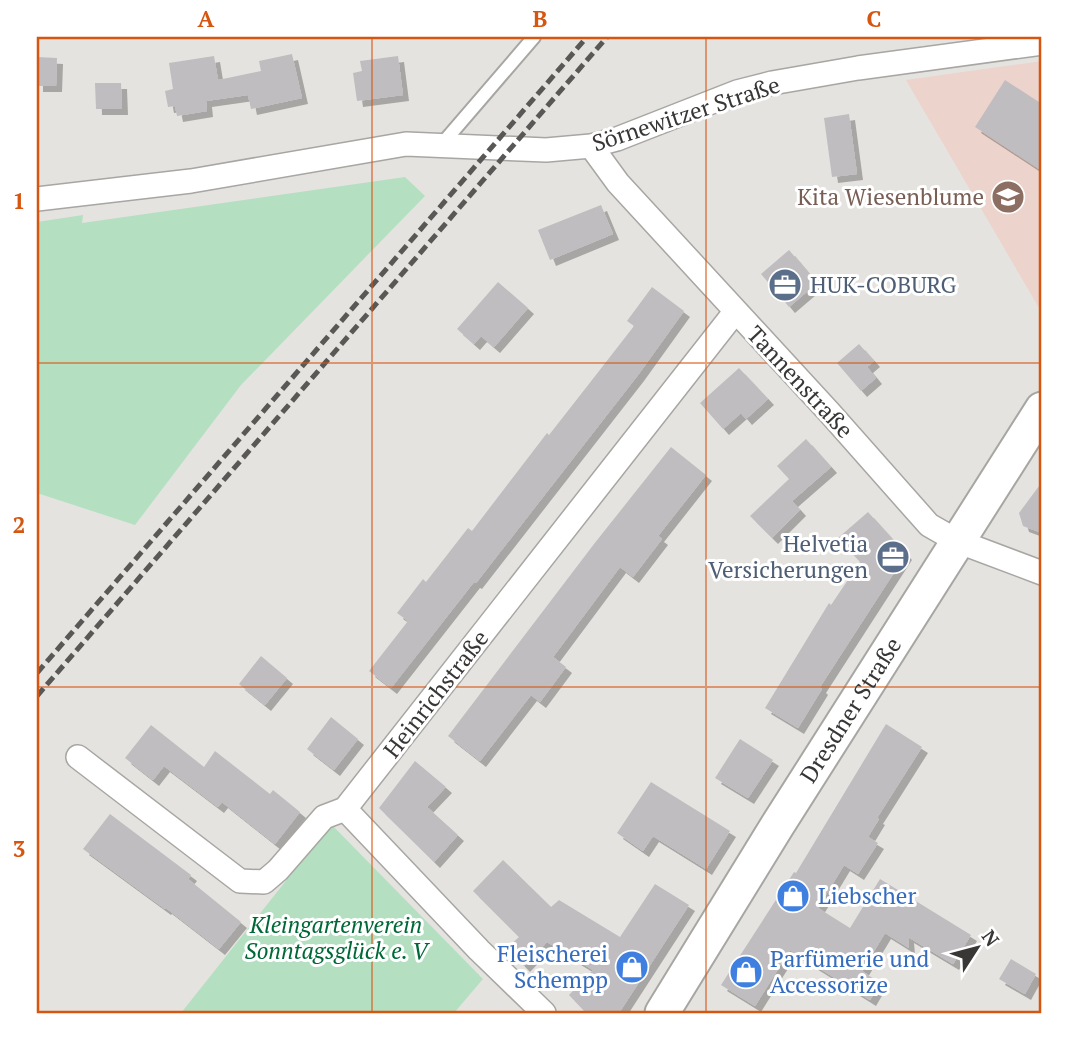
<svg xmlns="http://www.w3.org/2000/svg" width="1079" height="1050" viewBox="0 0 1079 1050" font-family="'PT Serif',serif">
<defs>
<filter id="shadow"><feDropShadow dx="6" dy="6" stdDeviation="0" flood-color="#0004"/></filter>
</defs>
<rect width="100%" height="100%" fill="#e5e3df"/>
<polygon fill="#ecd3cc" points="1042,61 1042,313 906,80"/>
<g fill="#b4e0c1">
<polygon points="405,177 425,196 241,385 135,525 37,493 37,222 83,215 82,223"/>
<polygon points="331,824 483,979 454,1013 181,1013"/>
</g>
<g fill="#bfbdc0" filter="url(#shadow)">
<polygon points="292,54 302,98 251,109 248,95 206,101 207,111 177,116 175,106 168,107 165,91 173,89 169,63 214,56 218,80 261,71 259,61"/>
<polygon points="398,56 403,95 357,101 353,73 362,71 360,61"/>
<polygon points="37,57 57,58 56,86 37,86"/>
<polygon points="1005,80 1042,104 1042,171 975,127"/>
<polygon points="95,83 121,83 122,109 96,109"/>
<polygon points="849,114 857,174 832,177 824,118"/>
<polygon points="601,205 613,234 550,260 538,230"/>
<polygon points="789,250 817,283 789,307 761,274"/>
<polygon points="498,282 528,308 494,347 481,336 474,344 457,329"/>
<polygon points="652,287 684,311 638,375 476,583 474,582 391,688 369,671 408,621 397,613 423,579 426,582 468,528 472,531 547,433 549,435 585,389 634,326 627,321"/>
<polygon points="859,344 874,361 867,367 876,378 861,391 837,363"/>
<polygon points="739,368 768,399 746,419 741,413 723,429 700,403"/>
<polygon points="806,439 831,467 792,501 800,510 772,538 750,516 789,479 777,466"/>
<polygon points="671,447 706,475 658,536 662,539 633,577 620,567 553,657 566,667 540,702 531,695 480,761 448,736 594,544"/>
<polygon points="1042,482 1042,533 1023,526 1019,513"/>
<polygon points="868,512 906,554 820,687 822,689 798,728 765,708 829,603 831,605 860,562 838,538"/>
<polygon points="261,656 287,678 265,705 239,684"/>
<polygon points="331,717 358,739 334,770 307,749"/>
<polygon points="886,724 922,747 877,818 879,819 868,837 878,843 858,874 844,865 818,908 850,928 880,879 971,935 953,964 908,937 909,948 885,933 862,971 880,983 870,1000 790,950 755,1006 721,985 794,872 796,873"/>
<polygon points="151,725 204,767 215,751 270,794 273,790 300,812 275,844 222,802 218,807 164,766 153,780 125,758"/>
<polygon points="740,739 773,760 748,798 715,778"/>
<polygon points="415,761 446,787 427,807 458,835 434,862 379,808"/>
<polygon points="651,782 730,831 706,869 653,836 643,851 617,833"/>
<polygon points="110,814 191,875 188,879 241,922 219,949 166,908 165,909 83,849"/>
<polygon points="503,860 551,907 559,900 620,937 655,884 689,905 619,1013 586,1013 569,995 593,970 547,942 524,966 507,948 519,937 473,891"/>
<polygon points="1011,959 1036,974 1025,994 999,979"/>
</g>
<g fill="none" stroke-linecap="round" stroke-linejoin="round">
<defs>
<polyline id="service" points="442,144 534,37"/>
<g id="minor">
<polyline points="591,146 618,183 829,412 929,525 957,541 1042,573"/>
<polyline points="37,199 191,181 406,144 546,150 591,146 617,139 737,92 772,83 858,68 1042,43"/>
<polyline points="78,757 240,881 264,882 278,870 324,817 345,809 735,312"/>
<polyline points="345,809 479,950 544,1013"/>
</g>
<g id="secondary">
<path id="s1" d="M 662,1013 L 777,826 L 1042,409"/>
</g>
</defs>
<use href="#service" stroke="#a8a6a3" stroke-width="16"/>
<use href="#minor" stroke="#a8a6a3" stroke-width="26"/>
<use href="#secondary" stroke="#a8a6a3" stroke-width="37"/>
<use href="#service" stroke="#fff" stroke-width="12"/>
<use href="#minor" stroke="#fff" stroke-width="23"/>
<use href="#secondary" stroke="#fff" stroke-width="33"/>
<g stroke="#595856" stroke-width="5" stroke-dasharray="10 5" stroke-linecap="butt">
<polyline points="37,673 587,37"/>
<polyline points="37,696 607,37"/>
</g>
</g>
<path fill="none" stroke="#d65610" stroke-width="2" stroke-opacity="0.55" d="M 372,37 L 372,1013M 706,37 L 706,1013M 37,363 L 1042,363M 37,687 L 1042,687"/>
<defs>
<symbol id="school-disc" viewBox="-11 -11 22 22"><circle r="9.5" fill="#8d6e63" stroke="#fff"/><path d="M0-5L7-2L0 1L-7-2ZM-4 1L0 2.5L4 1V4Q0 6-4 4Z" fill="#fff"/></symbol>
<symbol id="office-disc" viewBox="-11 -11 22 22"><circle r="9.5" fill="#5c6f8a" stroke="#fff"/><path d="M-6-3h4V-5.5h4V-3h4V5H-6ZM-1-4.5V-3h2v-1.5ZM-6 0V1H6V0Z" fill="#fff"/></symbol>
<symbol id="shop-disc" viewBox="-11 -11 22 22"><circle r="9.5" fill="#3f7fe0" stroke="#fff"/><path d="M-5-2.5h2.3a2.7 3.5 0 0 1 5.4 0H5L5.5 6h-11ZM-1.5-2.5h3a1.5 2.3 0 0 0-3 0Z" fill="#fff"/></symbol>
</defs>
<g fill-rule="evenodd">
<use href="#school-disc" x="989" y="178" width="38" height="38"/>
<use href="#office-disc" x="766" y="266" width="38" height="38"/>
<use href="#office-disc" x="874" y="538" width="38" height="38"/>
<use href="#shop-disc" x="774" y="877" width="38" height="38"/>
<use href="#shop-disc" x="613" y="948" width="38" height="38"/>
<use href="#shop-disc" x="727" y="953" width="38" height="38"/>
</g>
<g text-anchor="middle" stroke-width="6" stroke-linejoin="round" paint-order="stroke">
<g font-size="23" fill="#383736" stroke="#fff">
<text transform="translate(686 114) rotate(-18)" y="8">Sörnewitzer Straße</text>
<text transform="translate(800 382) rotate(47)" y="8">Tannenstraße</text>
<text transform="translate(436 694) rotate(-52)" y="8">Heinrichstraße</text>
<text dy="8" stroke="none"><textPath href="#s1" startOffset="357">Dresdner Straße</textPath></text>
</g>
<g font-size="23" fill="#785e54" stroke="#fff" text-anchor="end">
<text x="984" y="205">Kita Wiesenblume</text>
</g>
<g font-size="23" fill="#4e5e75" stroke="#fff" text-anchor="start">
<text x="810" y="293">HUK-COBURG</text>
<text x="868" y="552" text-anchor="end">Helvetia<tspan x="868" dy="26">Versicherungen</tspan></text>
</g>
<g font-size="23" fill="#366cbe" stroke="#fff" text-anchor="start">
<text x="818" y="904">Liebscher</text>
<text x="608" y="962" text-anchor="end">Fleischerei<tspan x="608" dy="26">Schempp</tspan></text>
<text x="770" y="967">Parfümerie und<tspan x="770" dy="26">Accessorize</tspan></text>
</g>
<g font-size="23" font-style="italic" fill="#006837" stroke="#fff">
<text x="336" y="933">Kleingartenverein<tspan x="336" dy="26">Sonntagsglück e. V</tspan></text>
</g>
</g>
<rect width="1079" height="1050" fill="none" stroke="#ffffff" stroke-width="77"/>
<g transform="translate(977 948) rotate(54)" stroke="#ffffff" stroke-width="5" paint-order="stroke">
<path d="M0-5L12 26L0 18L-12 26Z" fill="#383736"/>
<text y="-10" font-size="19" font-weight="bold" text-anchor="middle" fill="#383736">N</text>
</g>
<rect x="38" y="38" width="1002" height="974" fill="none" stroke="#d65610" stroke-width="2.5"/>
<g font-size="23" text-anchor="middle" font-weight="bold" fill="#d65610">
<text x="206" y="27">A</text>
<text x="540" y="27">B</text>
<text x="874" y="27">C</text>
<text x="19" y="209">1</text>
<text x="19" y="533">2</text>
<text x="19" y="857">3</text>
</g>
</svg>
